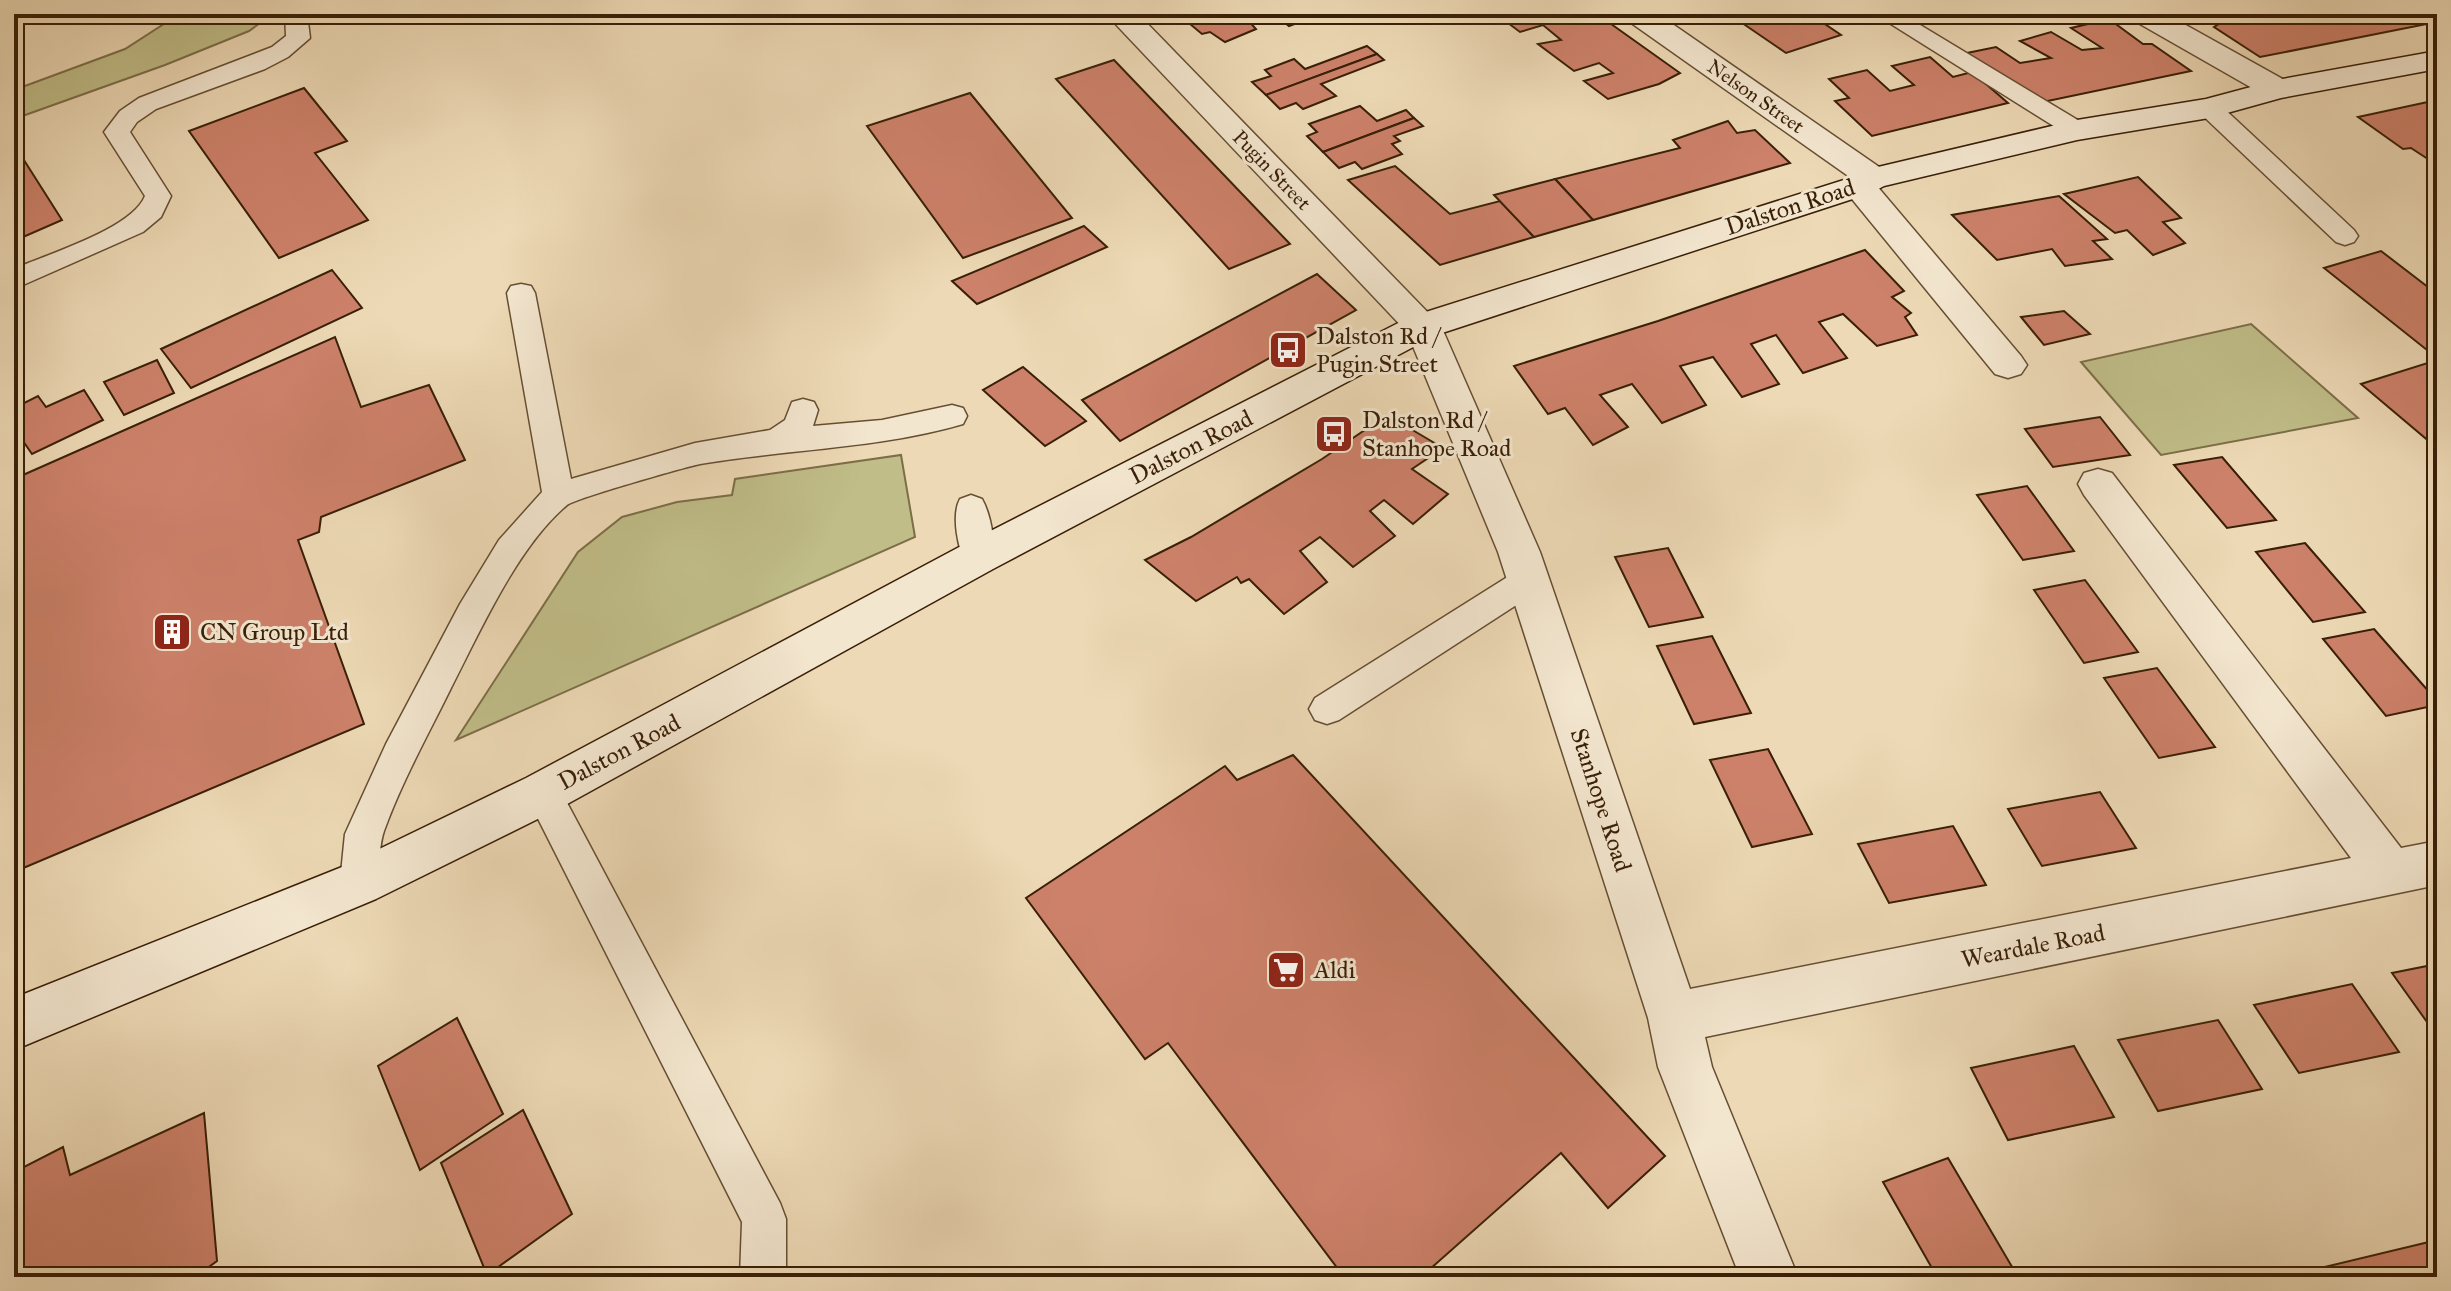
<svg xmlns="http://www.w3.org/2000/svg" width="2451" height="1291" viewBox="0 0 2451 1291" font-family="'IM FELL Great Primer',serif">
<rect width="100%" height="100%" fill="#edd9b5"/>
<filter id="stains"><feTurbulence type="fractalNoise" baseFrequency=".0025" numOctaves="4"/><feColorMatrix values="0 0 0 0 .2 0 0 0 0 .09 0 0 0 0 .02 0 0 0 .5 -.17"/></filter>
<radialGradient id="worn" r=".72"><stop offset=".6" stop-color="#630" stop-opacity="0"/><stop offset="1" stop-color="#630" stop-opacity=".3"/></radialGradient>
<g fill="#c0bd88" stroke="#7c6e48" stroke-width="2">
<polygon points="170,14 264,14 267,18 249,31 165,65 14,119 14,90 125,49 170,20"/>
<polygon points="2251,324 2358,418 2161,455 2081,362"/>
<polygon points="901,455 915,537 456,740 578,552 622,517 677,502 732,495 735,479"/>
</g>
<g fill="#cd816a" stroke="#391f07" stroke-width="2">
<polygon points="1178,14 1263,14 1247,19 1256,29 1225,42 1210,32 1202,34"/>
<polygon points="1274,14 1321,14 1289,26"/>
<polygon points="1496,14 1597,14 1680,73 1659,84 1608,99 1584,81 1613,73 1599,63 1574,71 1538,44 1561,40 1543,25 1520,32"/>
<polygon points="1729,14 1810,14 1841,35 1786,53"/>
<polygon points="2220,14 2437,14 2437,22 2260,57 2214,27 2227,19"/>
<polygon points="2109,19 2143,44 2152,44 2191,71 2043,102 1962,54 1996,47 2020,63 2051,58 2020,41 2051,32 2082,50 2102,48 2071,28"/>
<polygon points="1367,46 1377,54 1266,95 1252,82 1271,76 1265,70 1294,59 1305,69"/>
<polygon points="1377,54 1384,60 1321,84 1336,96 1303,109 1296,103 1280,109 1266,95"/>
<polygon points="1930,57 1953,77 1972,72 2008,103 1872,136 1835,101 1849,98 1829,79 1867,70 1890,91 1914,85 1892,66"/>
<polygon points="1114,60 1290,244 1229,269 1056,79"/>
<polygon points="304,88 347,141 315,153 368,220 279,258 189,131"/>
<polygon points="970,93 1072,218 963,258 867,126"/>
<polygon points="2437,100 2437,165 2411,148 2403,149 2358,117"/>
<polygon points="1360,106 1377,121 1406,110 1414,118 1323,152 1307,136 1317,132 1309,124"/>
<polygon points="1414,118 1423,126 1394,136 1400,141 1392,144 1402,154 1362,169 1355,162 1339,168 1323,152"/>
<polygon points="1728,121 1737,133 1755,130 1790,163 1593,220 1555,179 1680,148 1673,140"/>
<polygon points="22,157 62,220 14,241 14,160"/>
<polygon points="1395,166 1450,214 1500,201 1534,237 1440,265 1348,180"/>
<polygon points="2138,177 2181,218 2163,222 2185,243 2153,255 2127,230 2115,233 2064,194"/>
<polygon points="1555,179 1593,220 1534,237 1494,195"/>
<polygon points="2059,196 2107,239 2093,241 2112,259 2065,266 2052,249 1997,260 1952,215"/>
<polygon points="1084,226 1107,247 977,304 952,281"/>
<polygon points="1865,250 1904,291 1892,297 1911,313 1905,317 1917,335 1877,346 1843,314 1819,322 1847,358 1803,373 1776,335 1751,344 1779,384 1742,397 1713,357 1680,366 1706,405 1662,423 1632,384 1600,395 1628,427 1593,445 1565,408 1548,414 1514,366 1658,321"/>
<polygon points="2381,251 2437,294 2437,358 2324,268"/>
<polygon points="332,270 362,308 191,388 161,349"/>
<polygon points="1317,274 1356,310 1120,441 1082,400"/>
<polygon points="2064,311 2090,334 2044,345 2021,317"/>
<polygon points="335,337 361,407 429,385 465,460 321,517 319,532 298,540 364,724 14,872 14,479"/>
<polygon points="157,360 174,393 124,415 104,382"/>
<polygon points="2437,360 2437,448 2361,384"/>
<polygon points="1023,367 1086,421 1045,446 983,390"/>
<polygon points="84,390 103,420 32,454 14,428 14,408 38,396 46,407"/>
<polygon points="1387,415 1443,448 1412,469 1448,494 1413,524 1384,500 1370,511 1395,536 1353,567 1320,537 1300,551 1327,582 1284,614 1249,579 1241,583 1237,577 1196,601 1145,560 1191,537 1322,459"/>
<polygon points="2100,417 2130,455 2053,467 2025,429"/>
<polygon points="2222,457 2276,520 2227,528 2174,465"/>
<polygon points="2027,486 2074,551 2023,560 1977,495"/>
<polygon points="2305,543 2365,612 2313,622 2256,552"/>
<polygon points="1668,548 1703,617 1649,627 1615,557"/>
<polygon points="2085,580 2138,652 2084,663 2034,590"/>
<polygon points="2374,629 2437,701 2437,705 2386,716 2323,639"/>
<polygon points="1712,636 1751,713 1694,724 1657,646"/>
<polygon points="2157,668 2215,747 2159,758 2104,678"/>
<polygon points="1768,749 1812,834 1752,847 1710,760"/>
<polygon points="1293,755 1665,1156 1608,1208 1561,1153 1421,1277 1344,1277 1168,1043 1145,1059 1026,898 1225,766 1237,780"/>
<polygon points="2100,792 2136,848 2042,866 2008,809"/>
<polygon points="1953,826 1986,885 1889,903 1858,844"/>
<polygon points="2437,964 2437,1036 2392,973"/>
<polygon points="2352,984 2399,1052 2299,1073 2254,1005"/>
<polygon points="457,1018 503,1114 420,1170 378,1066"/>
<polygon points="2218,1020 2262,1089 2158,1111 2118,1040"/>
<polygon points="2074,1046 2114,1117 2008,1140 1971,1068"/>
<polygon points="523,1110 572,1214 487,1275 441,1163"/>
<polygon points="204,1113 217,1261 195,1277 14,1277 14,1172 63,1147 70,1175"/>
<polygon points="1948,1158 2018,1277 1937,1277 1883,1182"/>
<polygon points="2437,1240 2437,1277 2283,1277"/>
</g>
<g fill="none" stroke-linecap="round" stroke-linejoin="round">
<defs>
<g id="service">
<path d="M 285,14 L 307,14 L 310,38 L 288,57 L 265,69 L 156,109 L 137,122 L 130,132 L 171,196 L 161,217 L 143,232 L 14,289 L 14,269 C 47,254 132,229 145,196 L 104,132 L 120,111 L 139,98 L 272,47 L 286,36 Z"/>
<polygon points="1875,14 1902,14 2086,125 2089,130 2086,135 2068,135"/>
<polygon points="2209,101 2218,103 2354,230 2358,236 2354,242 2345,245 2336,242 2200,113 2197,108 2200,103"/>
<path d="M 521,284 L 531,286 L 535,293 L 571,479 L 695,443 L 770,430 L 785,420 L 792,402 L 803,399 L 814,402 L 818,410 L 813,426 L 882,420 L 952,405 L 963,408 L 967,416 L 963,424 C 878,449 787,449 700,464 C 682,468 577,498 567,505 C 518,546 480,631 451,688 C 428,735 402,781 384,831 C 377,851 382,875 372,895 L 359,901 L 346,895 L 340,883 L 345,834 L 386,744 L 460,604 L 499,540 L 542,492 L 507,293 L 511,286 Z"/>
<path d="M 971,495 L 982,499 C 991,515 998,550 989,566 L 978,570 L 967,566 C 958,550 951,515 960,499 Z"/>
<polygon points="1529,567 1541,571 1545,580 1541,589 1339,720 1327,724 1315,720 1309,709 1315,698 1517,571"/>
<polygon points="543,777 556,782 780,1203 786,1219 786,1277 740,1277 742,1222 525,793 530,782"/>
</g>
<g id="minor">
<polygon points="1106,14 1138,14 1441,326 1540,552 1690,989 2351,858 2084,495 2078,484 2084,473 2098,469 2112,473 2401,848 2437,841 2437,885 1705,1037 1712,1067 1798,1277 1740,1277 1658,1067 1648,1018 1498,552 1407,332"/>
<polygon points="2129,14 2166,14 2288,82 2293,89 2288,96 2277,98 2266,96 2133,20"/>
<polygon points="1859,175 1871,179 2021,356 2027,365 2021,374 2008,378 1995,374 1847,193 1842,186 1847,179"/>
</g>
<polygon id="tertiary" points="1623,14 1658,14 1885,171 1890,178 1885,185 1873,188 1861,185 1627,20"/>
<polygon id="secondary" points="2437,51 2437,69 2281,98 2209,118 2077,140 1884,186 1871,193 1436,335 993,569 560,808 376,899 14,1050 14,998 342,867 526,778 963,545 1410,317 1847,179 1861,171 2077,120 2206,99 2277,80"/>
</defs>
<use href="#service" stroke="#664e32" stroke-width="3"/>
<use href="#minor" stroke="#664e32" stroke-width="3"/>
<use href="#tertiary" stroke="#664e32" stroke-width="3"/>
<use href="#secondary" stroke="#391f07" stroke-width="3"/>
<use href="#service" fill="#f3e6cf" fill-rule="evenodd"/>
<use href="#minor" fill="#f3e6cf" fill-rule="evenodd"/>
<use href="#tertiary" fill="#f3e6cf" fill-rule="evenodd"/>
<use href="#secondary" fill="#f3e6cf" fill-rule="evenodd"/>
</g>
<defs>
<symbol id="bus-square" viewBox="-11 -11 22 22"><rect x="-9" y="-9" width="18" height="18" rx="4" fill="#8f2418" stroke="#f3e6cf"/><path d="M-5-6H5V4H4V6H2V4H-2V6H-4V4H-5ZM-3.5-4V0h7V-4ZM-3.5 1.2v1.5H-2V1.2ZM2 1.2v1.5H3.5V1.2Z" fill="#fff"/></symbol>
<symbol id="building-square" viewBox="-11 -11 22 22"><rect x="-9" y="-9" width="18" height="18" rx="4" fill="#8f2418" stroke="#f3e6cf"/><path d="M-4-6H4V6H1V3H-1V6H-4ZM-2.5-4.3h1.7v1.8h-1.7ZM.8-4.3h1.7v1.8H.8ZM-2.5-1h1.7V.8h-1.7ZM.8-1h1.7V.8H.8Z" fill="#fff"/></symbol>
<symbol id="supermarket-square" viewBox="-11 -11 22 22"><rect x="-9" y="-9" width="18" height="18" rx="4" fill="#8f2418" stroke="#f3e6cf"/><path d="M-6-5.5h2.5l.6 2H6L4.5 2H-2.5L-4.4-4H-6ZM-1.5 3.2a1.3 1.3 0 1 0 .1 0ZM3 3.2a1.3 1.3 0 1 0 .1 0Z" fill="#fff"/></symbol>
</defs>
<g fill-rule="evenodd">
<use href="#bus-square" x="1266" y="328" width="44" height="44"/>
<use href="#bus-square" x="1312" y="412" width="44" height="44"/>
<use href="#building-square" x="150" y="610" width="44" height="44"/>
<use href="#supermarket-square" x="1264" y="948" width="44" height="44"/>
</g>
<g text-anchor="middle" stroke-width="6" stroke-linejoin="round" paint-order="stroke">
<g font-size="20" fill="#391f07" stroke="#f3e6cf">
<text transform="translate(1756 96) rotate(35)" y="7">Nelson Street</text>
<text transform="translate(1272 170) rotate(46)" y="7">Pugin Street</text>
</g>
<g font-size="24" fill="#391f07" stroke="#f3e6cf">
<text transform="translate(1790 207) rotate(-18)" y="8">Dalston Road</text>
<text transform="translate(1191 447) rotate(-27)" y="8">Dalston Road</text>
<text transform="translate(619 752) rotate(-28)" y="8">Dalston Road</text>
<text transform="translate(1601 800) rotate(72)" y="8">Stanhope Road</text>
<text transform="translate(2033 946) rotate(-11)" y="8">Weardale Road</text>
</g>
<g font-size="24" fill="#391f07" stroke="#f3e6cf" text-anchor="start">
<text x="1316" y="344">Dalston Rd /<tspan x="1316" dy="28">Pugin Street</tspan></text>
<text x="1362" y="428">Dalston Rd /<tspan x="1362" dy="28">Stanhope Road</tspan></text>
<text x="200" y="640">CN Group Ltd</text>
<text x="1314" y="978">Aldi</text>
</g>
</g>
<rect width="2451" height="1291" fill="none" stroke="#edd9b5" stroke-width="48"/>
<rect x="16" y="16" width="2419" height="1259" fill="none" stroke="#391f07" stroke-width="4"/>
<rect x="24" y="24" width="2403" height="1243" fill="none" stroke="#391f07" stroke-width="2"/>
<rect width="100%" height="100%" filter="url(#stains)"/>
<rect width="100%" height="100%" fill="url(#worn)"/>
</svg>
